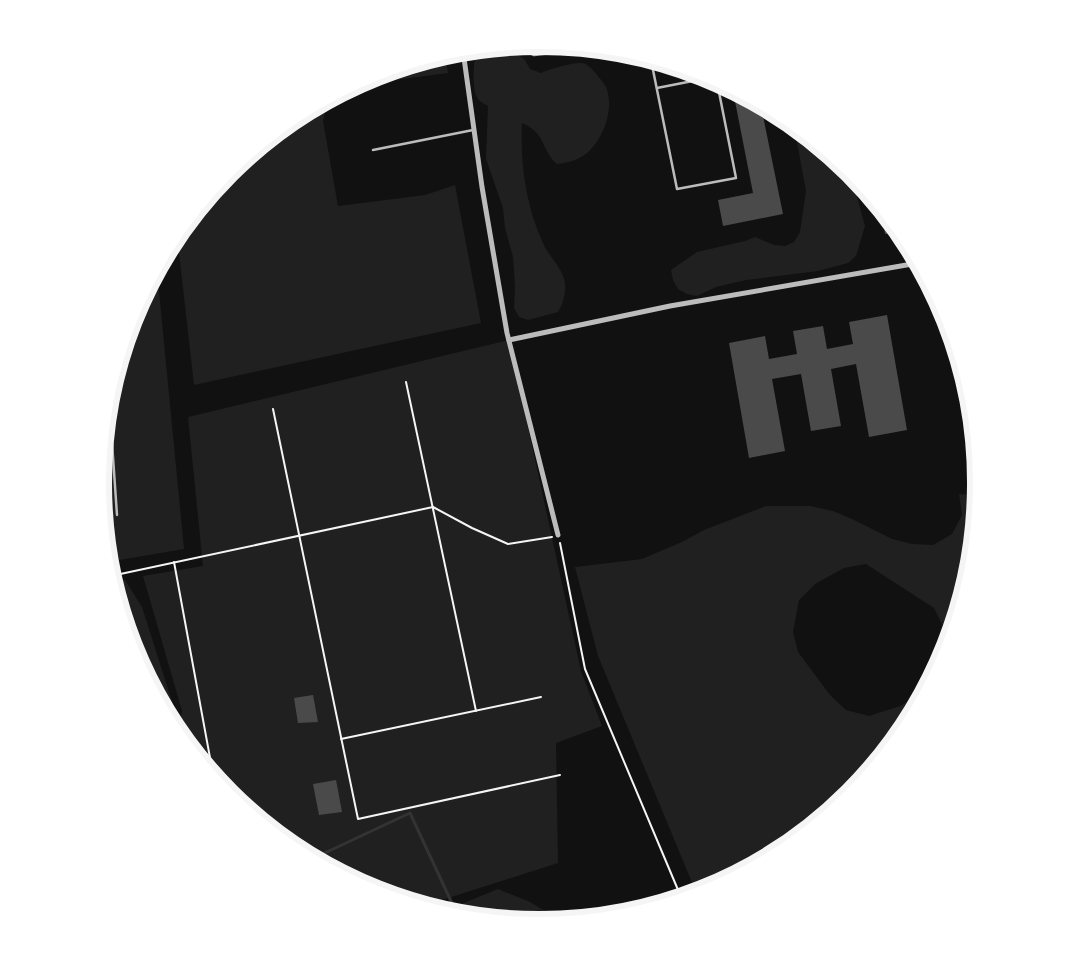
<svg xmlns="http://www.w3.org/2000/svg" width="1079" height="966" viewBox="0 0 1079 966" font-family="'DejaVu Sans',sans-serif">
<rect width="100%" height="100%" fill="#111"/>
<g fill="#202020">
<path d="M 505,47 L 508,48 L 525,60 L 530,69 L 541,73 C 549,69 574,62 582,63 C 588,64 593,70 597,75 C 600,79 604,83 606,87 C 615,109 603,140 586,154 C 578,160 567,163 557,164 C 540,149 547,134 522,123 C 520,164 526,206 543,243 C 548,256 563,268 565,283 C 566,293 563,304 558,312 L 528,320 L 519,317 L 514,308 L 515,288 L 513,257 L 505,228 L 503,208 L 486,159 L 488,106 C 485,104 480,102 478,99 C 471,89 474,62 476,50 Z"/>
<polygon points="445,55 448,73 357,85 372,77"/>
<polygon points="328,100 323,121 338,206 425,195 455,185 481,323 194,385 177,235 229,172 296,118"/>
<polygon points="794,126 816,145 825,158 841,165 851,175 865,226 856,256 848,263 818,271 746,280 716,287 697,296 687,294 678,289 673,280 671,270 697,252 745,241 755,237 774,245 785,246 794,242 800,232 806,191"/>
<polygon points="157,271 184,549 108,562 100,483 109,397 134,315"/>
<polygon points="509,340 581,671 602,726 556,743 558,863 439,901 418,903 371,889 295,848 229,793 178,732 182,711 143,576 203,566 188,417"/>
<polygon points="959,494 978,495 970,569 947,646 944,628 934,608 866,564 844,568 815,584 799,600 793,632 798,652 830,695 846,710 869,716 900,706 923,693 905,727 850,794 783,848 707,889 696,892 598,656 575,567 642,559 684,541 704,530 766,506 810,506 833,511 852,519 892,539 912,544 933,545 952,534 962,515"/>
<polygon points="125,580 142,607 174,708 172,723 134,651 113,582"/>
<polygon points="498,889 530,902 548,913 549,921 539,922 454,914 444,911"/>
</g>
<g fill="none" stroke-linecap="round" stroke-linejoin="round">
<polyline stroke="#333" stroke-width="3" points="314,858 410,813 457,914"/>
</g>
<g fill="#4a4a4a">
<polygon points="733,91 761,106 783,214 723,226 718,200 753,193"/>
<polygon points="888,219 896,228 897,232 885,234 883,220"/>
<polygon points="887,315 907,430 869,437 856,364 831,369 841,426 811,431 801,374 772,379 785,451 749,458 729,343 765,336 769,359 797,354 793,331 823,326 827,349 853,344 849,322"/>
<polygon points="313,695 318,722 298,723 294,698"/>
<polygon points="336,780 342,812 319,815 313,784"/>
</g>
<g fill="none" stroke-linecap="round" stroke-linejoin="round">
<g stroke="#f5f5f5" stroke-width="2">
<polyline points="406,382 476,711"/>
<polyline points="273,409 358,819 560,775"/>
<polyline points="560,543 585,669 681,897"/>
<polyline points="174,562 213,774"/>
<polyline points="111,576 433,507 472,528 508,544 552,537"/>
<polyline points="341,739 541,697"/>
</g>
<g stroke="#bcbcbc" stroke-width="2.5">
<polyline points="515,46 534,55 590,49"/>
<polyline points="651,60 677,189 736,178 717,82"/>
<polyline points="657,88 708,78"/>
<polyline points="373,150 473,130"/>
<polyline points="109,399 117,515"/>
</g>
<g stroke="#bcbcbc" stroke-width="5">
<polyline points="463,51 482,187 507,333 558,535"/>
<polyline points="509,340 670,306 918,263"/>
</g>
</g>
<path d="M0 0H1079V966H0ZM539 52H540A430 430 0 0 1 970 482V484A430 430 0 0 1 540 914H539A430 430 0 0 1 109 484V482A430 430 0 0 1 539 52Z" fill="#fff" fill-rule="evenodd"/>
<path fill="none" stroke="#f5f5f5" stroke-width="6" d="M539 52H540A430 430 0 0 1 970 482V484A430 430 0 0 1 540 914H539A430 430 0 0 1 109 484V482A430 430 0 0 1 539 52Z"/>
</svg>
